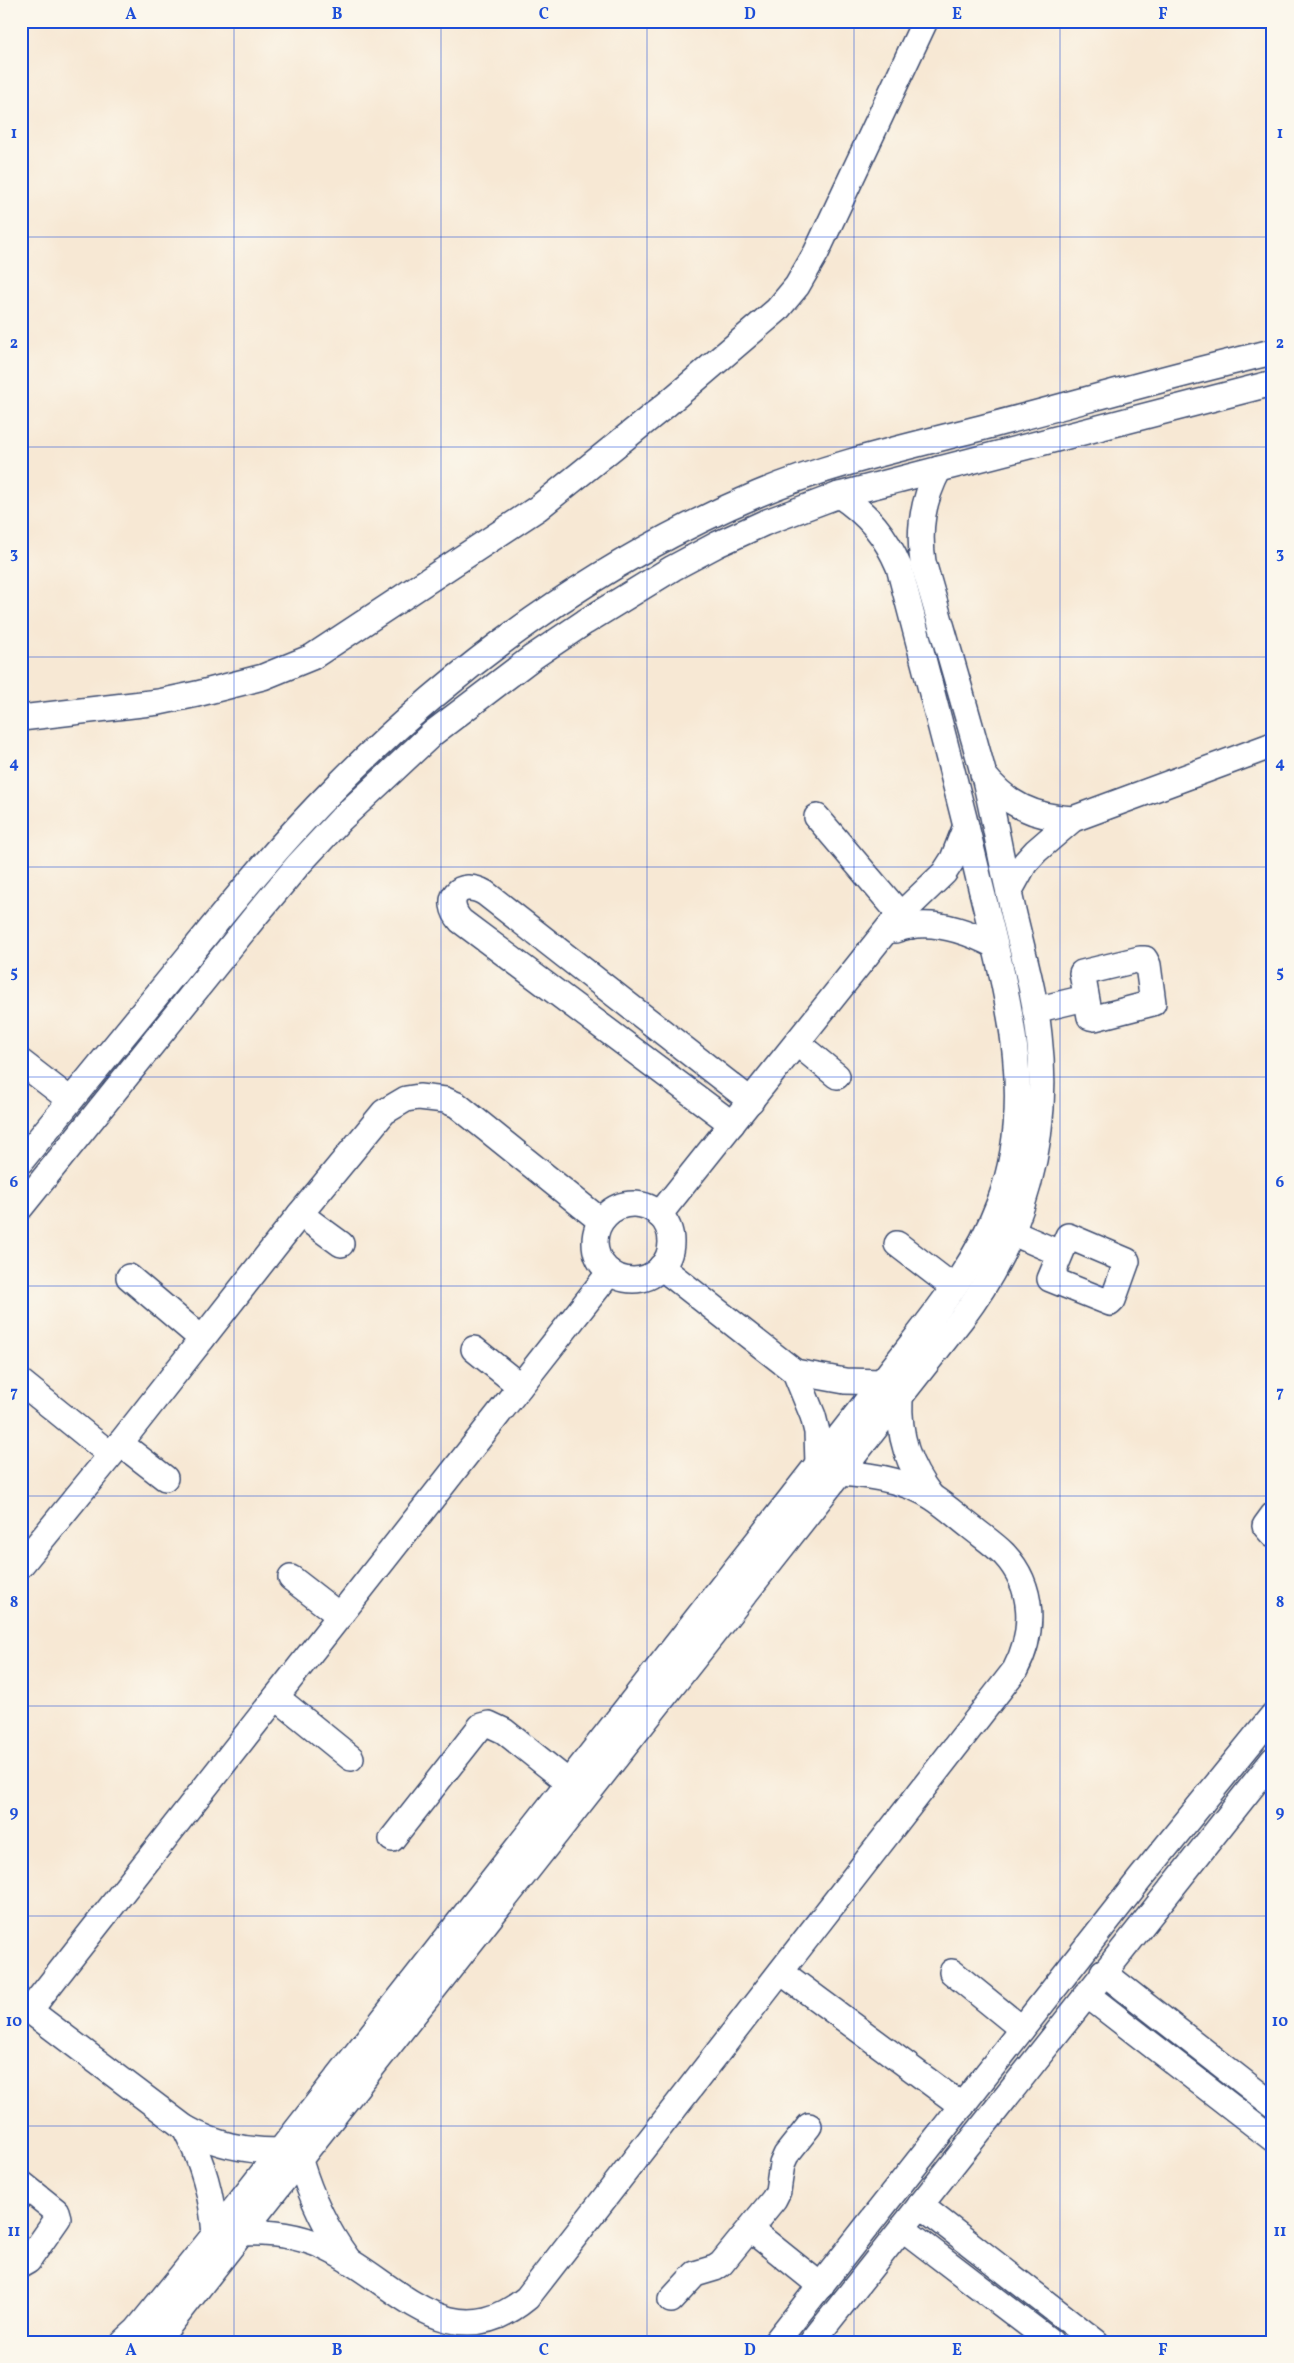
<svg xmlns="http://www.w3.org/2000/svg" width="1294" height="2363" viewBox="0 0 1294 2363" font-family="Vollkorn,serif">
<rect width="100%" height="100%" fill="#fbf7ec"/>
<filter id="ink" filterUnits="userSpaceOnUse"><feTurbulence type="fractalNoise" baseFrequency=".02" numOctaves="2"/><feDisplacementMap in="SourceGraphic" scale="10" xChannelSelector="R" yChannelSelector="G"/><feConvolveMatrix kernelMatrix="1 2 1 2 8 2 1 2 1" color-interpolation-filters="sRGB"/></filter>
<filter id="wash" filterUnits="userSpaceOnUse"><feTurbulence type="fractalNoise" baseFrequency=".0096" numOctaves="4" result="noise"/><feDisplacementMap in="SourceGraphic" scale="20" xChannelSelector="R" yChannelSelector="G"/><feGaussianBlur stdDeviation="1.12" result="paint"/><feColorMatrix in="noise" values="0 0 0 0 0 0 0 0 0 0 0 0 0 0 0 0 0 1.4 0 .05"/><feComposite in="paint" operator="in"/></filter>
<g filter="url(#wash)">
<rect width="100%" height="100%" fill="#f7e8d4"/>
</g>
<g filter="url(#ink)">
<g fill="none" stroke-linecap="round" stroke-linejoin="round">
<defs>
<g id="minor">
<polyline points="21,718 159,702 197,694 263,677 312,657 538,508 667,404 777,310 797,286 816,253 925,21"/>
<path d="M 983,774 C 1007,805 1034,817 1073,819"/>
<polyline points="817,817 910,926"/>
<polyline points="1009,892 1025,863 1036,851 1073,819 1273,745"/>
<path d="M 895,930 C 928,917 965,930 994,945"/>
<polygon points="1140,959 1145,959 1148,965 1153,1003 1095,1018 1090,1017 1082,973"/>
<polyline points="1035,1010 1085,998"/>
<polyline points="797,1043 837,1076"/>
<polyline points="21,1062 70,1100"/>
<path d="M 732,1124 L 461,921 C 442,900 459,878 485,893 L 751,1101"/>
<path d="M 21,1161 C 76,1093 132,1025 188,957 C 235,899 282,841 335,788 C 456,665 599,561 758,494 C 834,462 916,445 996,424 C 1088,400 1180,373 1273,352"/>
<circle cx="633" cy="1242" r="38"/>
<polyline points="21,1207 257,914 298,865 341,819 433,733 533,657 585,622 673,568 718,544 764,523 839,495 1273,383"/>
<polyline points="300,1214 341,1244"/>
<polyline points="659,1215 893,922 944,873 953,859 966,826"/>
<polyline points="1013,1233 1059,1253"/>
<polygon points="1068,1236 1127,1261 1113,1300 1110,1303 1050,1279"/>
<polyline points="897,1244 953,1287"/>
<polyline points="661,1267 795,1372 813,1416 817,1432 818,1464"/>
<polyline points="129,1277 202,1339"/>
<polyline points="474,1349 520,1386"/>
<polyline points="795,1372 845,1381 882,1382"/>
<polyline points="21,1382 111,1455"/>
<path d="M 900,1397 C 898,1436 908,1466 931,1496"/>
<polyline points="120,1443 165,1478"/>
<polyline points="1273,1515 1265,1526 1273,1535"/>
<polyline points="21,1565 111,1455 300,1214 384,1112 406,1099 419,1097 445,1100 457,1105 601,1221"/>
<polyline points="291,1578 340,1616"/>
<polyline points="276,1697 351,1758"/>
<polyline points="392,1839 481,1726 489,1724 504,1731 568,1782"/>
<polyline points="781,1972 962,2106"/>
<polyline points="952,1972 1022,2029"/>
<polyline points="1103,1972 1273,2105"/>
<polyline points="1086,1994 1273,2139"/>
<path d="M 21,2004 L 185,2128 C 215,2145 245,2151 280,2151"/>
<polyline points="30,2010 610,1272"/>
<path d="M 185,2128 C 203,2163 212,2195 215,2234"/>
<path d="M 300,2161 C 311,2197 325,2228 347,2258"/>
<polyline points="21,2183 56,2211 58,2218 28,2261 21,2265"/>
<polyline points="920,2205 1096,2342"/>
<polyline points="902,2228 1051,2342"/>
<polyline points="750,2229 821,2286"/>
<path d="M 244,2233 C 275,2232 304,2236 332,2251 C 397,2284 451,2361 527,2298 L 1015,1670 C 1035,1632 1035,1587 1004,1554 C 994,1544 982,1536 971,1527 C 958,1517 946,1506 932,1497 C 906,1480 871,1475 840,1473"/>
<polyline points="671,2300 695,2274 715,2268 721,2264 774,2199 778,2191 782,2164 786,2155 809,2126"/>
<path d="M 124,2342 L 137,2330 L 215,2234 L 882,1382 C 924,1326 974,1271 999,1204 C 1041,1092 1002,978 976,867 C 952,767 925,667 899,567 C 886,536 868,514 839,495"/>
<path d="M 156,2342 L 962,1318 C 1024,1236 1051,1138 1039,1035 C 1034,986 1018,937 1008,888 C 999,850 993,810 983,772 C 964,702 943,632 923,562 C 918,528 923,499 939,469"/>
<polyline points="776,2342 1140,1879 1273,1715"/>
<polyline points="812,2342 1273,1760"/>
</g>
</defs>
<use href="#minor" stroke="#3c4b70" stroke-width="28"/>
<use href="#minor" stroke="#fff" stroke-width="25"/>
</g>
</g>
<path fill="none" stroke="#1d4ed8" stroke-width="1" stroke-opacity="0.55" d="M 234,21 L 234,2342M 441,21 L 441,2342M 647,21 L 647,2342M 854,21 L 854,2342M 1060,21 L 1060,2342M 21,237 L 1273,237M 21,447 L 1273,447M 21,657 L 1273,657M 21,867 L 1273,867M 21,1077 L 1273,1077M 21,1286 L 1273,1286M 21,1496 L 1273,1496M 21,1706 L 1273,1706M 21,1916 L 1273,1916M 21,2126 L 1273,2126"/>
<rect width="1294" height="2363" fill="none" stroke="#fbf7ec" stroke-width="55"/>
<rect x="28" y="28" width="1238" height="2308" fill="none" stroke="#1d4ed8" stroke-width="2"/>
<g font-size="16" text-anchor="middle" font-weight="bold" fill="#1d4ed8">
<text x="131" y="19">A</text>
<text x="337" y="19">B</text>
<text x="544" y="19">C</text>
<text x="750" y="19">D</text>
<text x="957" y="19">E</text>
<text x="1163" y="19">F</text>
<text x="14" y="138">1</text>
<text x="1280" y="138">1</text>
<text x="14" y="348">2</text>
<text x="1280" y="348">2</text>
<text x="14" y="558">3</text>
<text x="1280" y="558">3</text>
<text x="14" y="768">4</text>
<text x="1280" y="768">4</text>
<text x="14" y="977">5</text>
<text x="1280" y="977">5</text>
<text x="14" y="1187">6</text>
<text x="1280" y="1187">6</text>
<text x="14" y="1397">7</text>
<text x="1280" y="1397">7</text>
<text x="14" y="1607">8</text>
<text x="1280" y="1607">8</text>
<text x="14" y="1817">9</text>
<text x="1280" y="1817">9</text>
<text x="14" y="2026">10</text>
<text x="1280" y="2026">10</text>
<text x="14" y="2236">11</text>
<text x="1280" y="2236">11</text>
<text x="131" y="2355">A</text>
<text x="337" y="2355">B</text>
<text x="544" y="2355">C</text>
<text x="750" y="2355">D</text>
<text x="957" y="2355">E</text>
<text x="1163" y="2355">F</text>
</g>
</svg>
